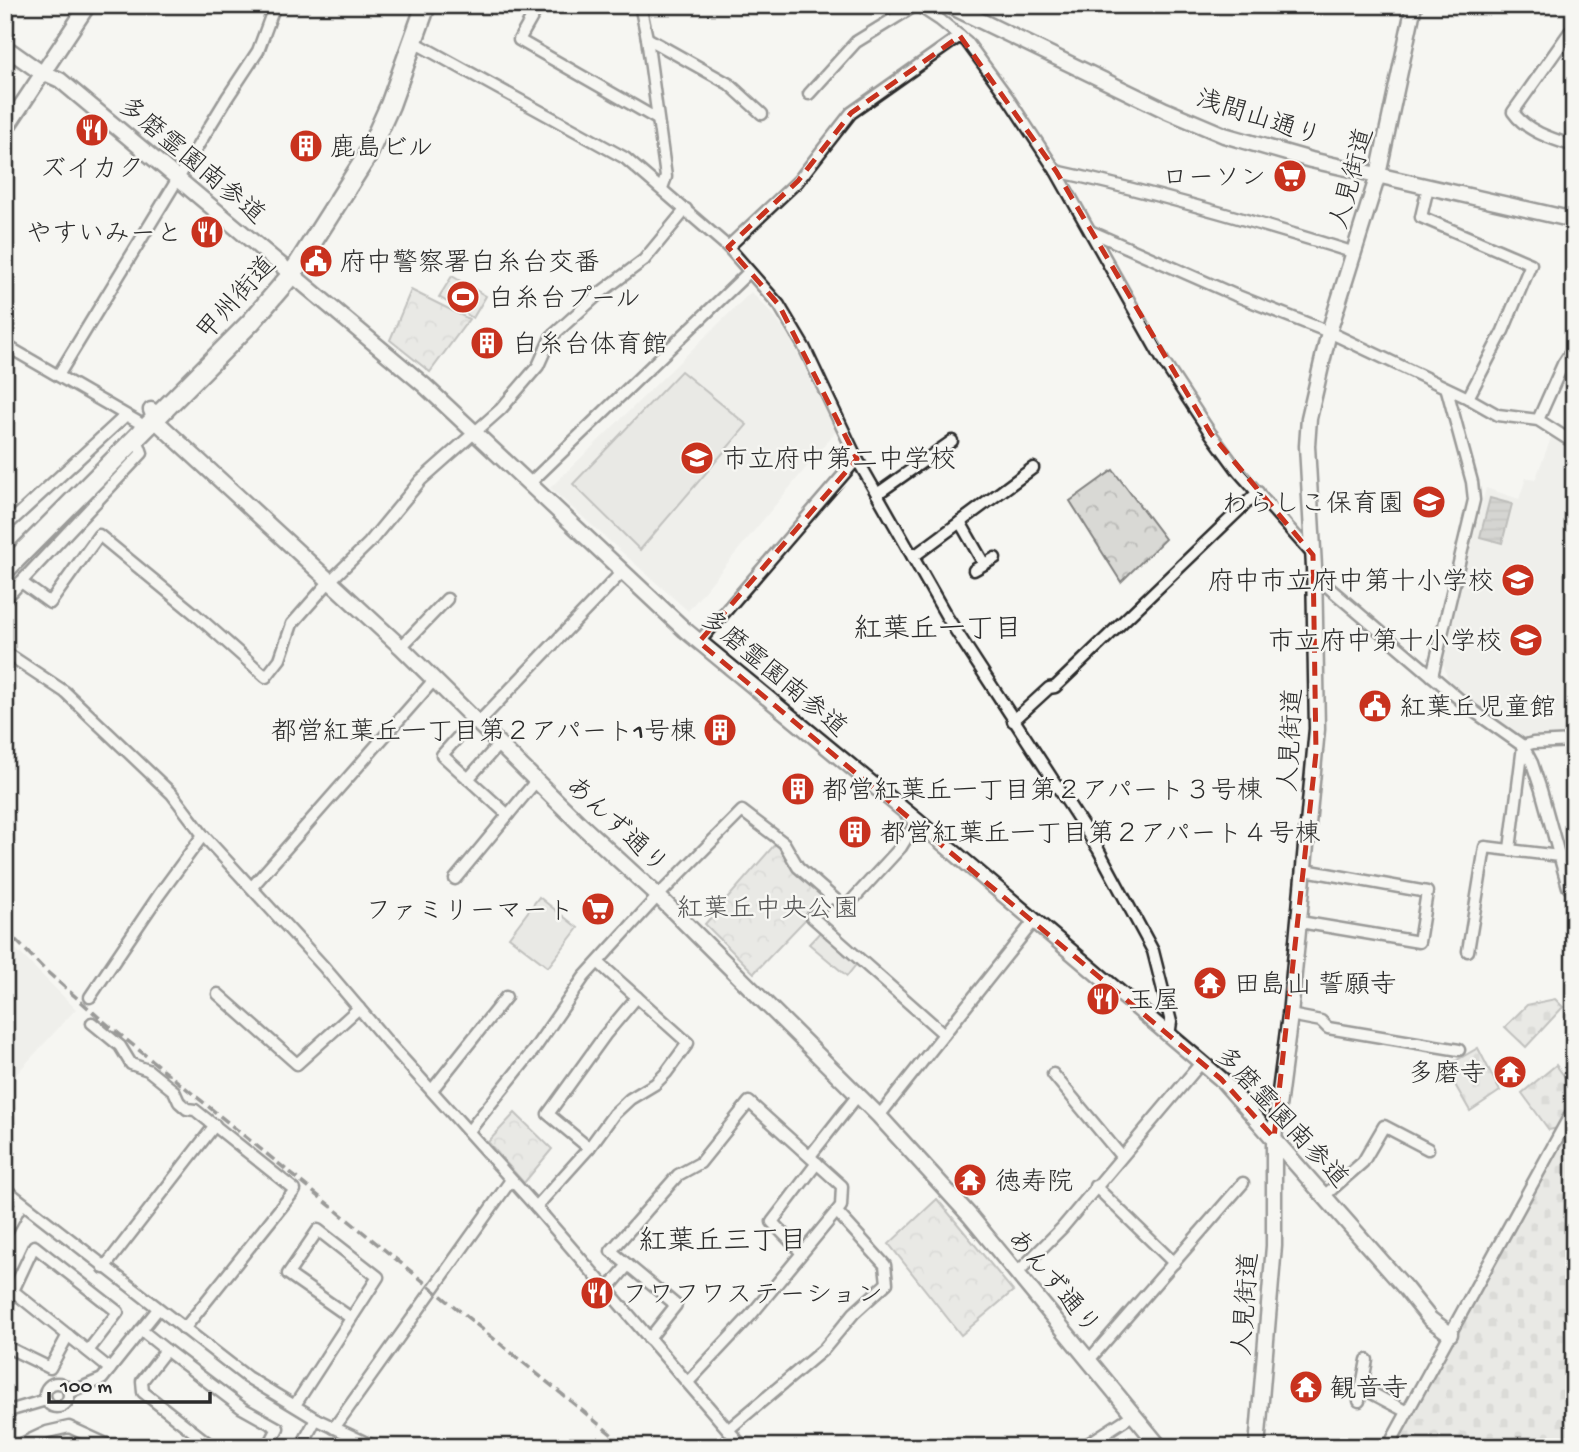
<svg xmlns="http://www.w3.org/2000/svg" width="1579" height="1452" viewBox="0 0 1579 1452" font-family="'Gochi Hand','Klee One',sans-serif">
<defs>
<pattern id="cemetery-stones" width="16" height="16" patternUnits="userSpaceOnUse" patternTransform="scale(1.75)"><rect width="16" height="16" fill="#d9d9d5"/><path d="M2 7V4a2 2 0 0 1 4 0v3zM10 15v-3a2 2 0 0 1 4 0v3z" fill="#babab7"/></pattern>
<pattern id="park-crowns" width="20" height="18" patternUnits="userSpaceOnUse" patternTransform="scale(1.75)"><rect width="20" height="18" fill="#d9d9d5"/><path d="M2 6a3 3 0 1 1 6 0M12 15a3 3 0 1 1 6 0" fill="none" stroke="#babab7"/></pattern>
<pattern id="water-rules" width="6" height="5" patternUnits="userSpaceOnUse" patternTransform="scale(1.75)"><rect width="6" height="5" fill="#aeaeab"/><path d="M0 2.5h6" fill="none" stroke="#8e8e8b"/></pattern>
</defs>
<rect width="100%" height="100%" fill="#f6f6f2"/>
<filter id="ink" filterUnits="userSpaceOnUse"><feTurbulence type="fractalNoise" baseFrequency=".0143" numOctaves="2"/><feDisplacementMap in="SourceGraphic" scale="14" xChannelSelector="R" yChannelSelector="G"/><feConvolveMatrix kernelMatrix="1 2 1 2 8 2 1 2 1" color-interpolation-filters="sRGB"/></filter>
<g filter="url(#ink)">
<g fill="#e7e7e3">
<polygon points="751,292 772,313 789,337 838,429 688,611 550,488"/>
<polygon points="1553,433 1574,447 1574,737 1522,738 1449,683 1442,660 1486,488 1519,499 1526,478 1535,480"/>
<polygon points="5,938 76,1009 10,1081 5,1076"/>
</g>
<g fill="url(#cemetery-stones)" stroke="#828280" stroke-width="2">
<polygon points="1555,999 1563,1007 1526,1047 1505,1027 1527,1005"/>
<polygon points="1478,1048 1500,1091 1470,1111 1445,1067"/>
<polygon points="1556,1065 1567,1080 1565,1083 1574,1094 1574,1099 1558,1128 1549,1130 1522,1093"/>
<polygon points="1574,1117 1574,1447 1395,1447"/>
</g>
<g fill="url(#park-crowns)" stroke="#828280" stroke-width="2">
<polygon points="411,290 469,319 430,372 390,340"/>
<polygon points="1113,470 1165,539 1121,582 1070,501"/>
<polygon points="777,842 824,894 825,899 754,973 705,924"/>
<polygon points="825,927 858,962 847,976 809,944"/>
<polygon points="515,1113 552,1149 524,1183 488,1142"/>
<polygon points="937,1199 1013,1291 961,1335 889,1244"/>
</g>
<g fill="#d9d9d5" stroke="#828280" stroke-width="2">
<polygon points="452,276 486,296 473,318 439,297"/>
<polygon points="681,371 747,425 640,550 573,484"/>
<polygon points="539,897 578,928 548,967 509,937"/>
</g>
<polygon fill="url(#water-rules)" stroke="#7a7a78" stroke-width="2" points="1490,498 1512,504 1502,543 1480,537"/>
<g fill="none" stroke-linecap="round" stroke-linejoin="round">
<defs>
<g id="street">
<polyline points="539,5 519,40 657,119"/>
<polyline points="640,5 647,38 666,177 662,188"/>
<polyline points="917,5 940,20 967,42 1008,98 1056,171 1163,361 1211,434 1239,472 1313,555"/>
<path d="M 1574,26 L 1513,112 C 1526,131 1552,139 1574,146"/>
<polyline points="647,38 729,84 762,114"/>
<polyline points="414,42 625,158 728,247 779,305 804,347 857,459 947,617 1098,849 1153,951 1171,1022 1169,1036"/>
<polyline points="809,94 856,42 916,5"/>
<path d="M 1056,171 C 1157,193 1256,222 1355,253"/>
<polyline points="1428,187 1421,217 1531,264 1503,331 1468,398"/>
<polyline points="1090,231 1235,295 1329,332 1468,398 1498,415 1538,420 1574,443"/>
<polyline points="728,247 798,181 851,113 960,36"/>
<polyline points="5,345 138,422"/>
<polyline points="59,374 227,98 258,51 275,5"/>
<polyline points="1538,420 1563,364 1574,347"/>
<polyline points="529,484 749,272"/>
<polyline points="877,494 952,441"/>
<polyline points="960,522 984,564"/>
<polyline points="5,527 125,416"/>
<polyline points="913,557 1033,468"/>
<polyline points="974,570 995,558"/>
<polyline points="1314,578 1328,587 1472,710 1523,746 1532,763 1541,790 1568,887 1574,891"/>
<polyline points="21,582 50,603 99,535 195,614 266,677 280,659 292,624 329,582 369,543 421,480 501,409 538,366 551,337 600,293 644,260 686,209"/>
<polyline points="5,599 142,453 137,439"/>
<polyline points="699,642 857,459"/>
<polyline points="401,647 447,599"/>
<polyline points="5,652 65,692 172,794 203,835 323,966 386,1040 536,1207 743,1447"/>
<polyline points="1432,676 1474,500 1472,482 1447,390"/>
<polyline points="474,719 442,755 508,815"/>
<polyline points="1013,721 1049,688 1055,687 1258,492"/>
<polyline points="478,723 622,572"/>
<polyline points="1523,746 1533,743 1574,741"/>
<polyline points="468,779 499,744"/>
<polyline points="1510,849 1523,746"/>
<polyline points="455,879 536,781"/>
<polyline points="252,887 434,680"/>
<polyline points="830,897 812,917 944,1034"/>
<polyline points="1300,922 1419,942 1427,892 1305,870"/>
<polyline points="1468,951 1485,847 1559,856"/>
<polyline points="218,994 297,1064 359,1008"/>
<polyline points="90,997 159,895 203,835"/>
<polyline points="1290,1015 1321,1021 1328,1028 1459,1050"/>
<polyline points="92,1023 120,1046 131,1064 148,1070 174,1091 179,1102 187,1109 195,1110 295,1190 184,1329"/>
<polyline points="1053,1074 1121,1156"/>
<polyline points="432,1090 506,997"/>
<polyline points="879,1116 1034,921"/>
<polyline points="469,1131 533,1051 584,977 658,896 742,811 784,843 798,867 845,908 901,847 917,821"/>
<polyline points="589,1148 548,1114 605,1035 637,997"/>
<polyline points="810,1156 858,1095"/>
<polyline points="1095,1186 1174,1263"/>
<polyline points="5,1189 247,1377 316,1419 375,1447"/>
<polyline points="1324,1196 1363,1162 1384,1126 1428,1149"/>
<polyline points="536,1207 589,1148 614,1114 630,1099 655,1084 666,1073 688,1043 599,963"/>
<polyline points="5,1234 22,1203"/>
<polyline points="801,1252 772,1222 817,1163"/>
<polyline points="104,1268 215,1125"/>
<polyline points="1017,1273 1062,1228 1201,1063"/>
<polyline points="607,1290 628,1265"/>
<polyline points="13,1291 110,1369"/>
<polyline points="5,1308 34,1246 118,1312 88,1351"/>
<polyline points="141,1330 166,1350 142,1381 143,1392 209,1444 209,1447"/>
<polyline points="649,1339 676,1305 611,1251 678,1175 700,1163 749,1102 842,1186 841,1206 751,1315 688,1382"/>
<polyline points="5,1346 50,1368 68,1335"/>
<polyline points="166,1350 242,1408 278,1428 268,1447"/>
<polyline points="1089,1360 1243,1183"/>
<circle cx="57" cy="1395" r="12"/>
<polyline points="1362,1388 1407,1412"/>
<polyline points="69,1393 102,1379 158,1309"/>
<polyline points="1359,1401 1367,1360"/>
<polyline points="295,1405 378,1277 318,1230 288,1274 351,1318"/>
<polyline points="5,1412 46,1400"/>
<polyline points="334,1428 511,1180"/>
<polyline points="729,1429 824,1349 854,1313 887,1283 885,1265 837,1212"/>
<polyline points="15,1447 47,1432 69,1427 113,1447"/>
<polyline points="301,1447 316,1419"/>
<polyline points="1083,1447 1134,1414"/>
<polyline points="1388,1447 1574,1108"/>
</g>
<g id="secondary">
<polyline points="948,5 1165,110 1224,135 1311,160 1574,220"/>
<polyline points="5,47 36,69 60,80 424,385 685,630 917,821 1221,1079 1406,1289 1430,1319 1450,1334"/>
<polyline points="5,130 88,5"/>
<polyline points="151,410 155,420 401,647 582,826 658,896 879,1116 970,1216 1160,1447"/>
<polyline points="1257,1447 1274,1246 1274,1138 1290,1015 1317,729 1314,567 1307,446 1309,418 1329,332 1378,175 1414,5"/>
</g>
<polyline id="highway" points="5,570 251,322 292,274 367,156 390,105 426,5"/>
</defs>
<use href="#street" stroke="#2b2b2b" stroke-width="15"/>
<use href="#secondary" stroke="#2b2b2b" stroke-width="19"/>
<use href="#highway" stroke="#2b2b2b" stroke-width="23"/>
<use href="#street" stroke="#f6f6f2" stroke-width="10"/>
<use href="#secondary" stroke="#f6f6f2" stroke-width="14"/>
<use href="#highway" stroke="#f6f6f2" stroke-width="18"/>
<polyline stroke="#2b2b2b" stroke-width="3.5" stroke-dasharray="10 5" stroke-linecap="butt" points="5,929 45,970 102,1020 627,1447"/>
</g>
</g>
<path d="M0 0H1579V1452H0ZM 960,36 L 1056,171 L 1211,434 L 1313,555 L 1316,753 L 1274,1138 L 1221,1079 L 699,642 L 857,459 L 779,305 L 728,247 L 798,181 L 851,113 Z" fill="#f6f6f2" fill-opacity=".55" fill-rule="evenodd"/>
<path fill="none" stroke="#c8321e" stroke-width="5" stroke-dasharray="14 9" stroke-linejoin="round" d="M 960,36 L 1056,171 L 1211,434 L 1313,555 L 1316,753 L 1274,1138 L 1221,1079 L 699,642 L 857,459 L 779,305 L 728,247 L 798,181 L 851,113 Z"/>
<defs>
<symbol id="restaurant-disc" viewBox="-11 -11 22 22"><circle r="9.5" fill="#c8321e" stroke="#f6f6f2"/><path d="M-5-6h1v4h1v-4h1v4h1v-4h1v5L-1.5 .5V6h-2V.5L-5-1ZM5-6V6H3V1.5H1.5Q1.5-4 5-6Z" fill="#fff"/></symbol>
<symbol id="building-disc" viewBox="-11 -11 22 22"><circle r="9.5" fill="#c8321e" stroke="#f6f6f2"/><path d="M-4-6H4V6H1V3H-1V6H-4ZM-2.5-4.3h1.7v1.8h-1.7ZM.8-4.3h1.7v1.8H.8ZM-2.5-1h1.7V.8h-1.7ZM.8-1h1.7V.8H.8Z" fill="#fff"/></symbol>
<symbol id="supermarket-disc" viewBox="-11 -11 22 22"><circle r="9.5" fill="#c8321e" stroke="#f6f6f2"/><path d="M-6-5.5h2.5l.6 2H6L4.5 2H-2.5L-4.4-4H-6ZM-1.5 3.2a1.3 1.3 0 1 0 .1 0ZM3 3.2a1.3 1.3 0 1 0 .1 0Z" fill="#fff"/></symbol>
<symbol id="civic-disc" viewBox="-11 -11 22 22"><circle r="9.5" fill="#c8321e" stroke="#f6f6f2"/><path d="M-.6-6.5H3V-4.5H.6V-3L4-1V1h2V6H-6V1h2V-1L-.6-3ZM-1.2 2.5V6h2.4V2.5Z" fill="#fff"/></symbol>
<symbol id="stadium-disc" viewBox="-11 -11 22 22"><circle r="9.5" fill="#c8321e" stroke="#f6f6f2"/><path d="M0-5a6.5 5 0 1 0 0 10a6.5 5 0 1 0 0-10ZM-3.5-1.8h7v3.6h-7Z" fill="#fff"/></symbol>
<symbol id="school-disc" viewBox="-11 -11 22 22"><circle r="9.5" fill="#c8321e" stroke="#f6f6f2"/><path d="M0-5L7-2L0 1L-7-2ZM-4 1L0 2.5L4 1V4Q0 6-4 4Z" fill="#fff"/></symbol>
<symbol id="temple-disc" viewBox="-11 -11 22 22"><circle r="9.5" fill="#c8321e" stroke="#f6f6f2"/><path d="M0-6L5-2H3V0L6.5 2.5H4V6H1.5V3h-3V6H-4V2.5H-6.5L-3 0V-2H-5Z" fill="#fff"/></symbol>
</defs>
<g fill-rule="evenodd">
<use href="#restaurant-disc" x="73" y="111" width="38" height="38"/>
<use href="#building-disc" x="287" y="127" width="38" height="38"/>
<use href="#supermarket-disc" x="1271" y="157" width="38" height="38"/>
<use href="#restaurant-disc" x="188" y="213" width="38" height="38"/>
<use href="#civic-disc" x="297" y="242" width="38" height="38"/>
<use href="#stadium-disc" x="444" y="278" width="38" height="38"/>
<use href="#building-disc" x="468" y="324" width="38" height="38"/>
<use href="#school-disc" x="678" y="439" width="38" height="38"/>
<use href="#school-disc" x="1410" y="483" width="38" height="38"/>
<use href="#school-disc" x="1499" y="561" width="38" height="38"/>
<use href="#school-disc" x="1507" y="621" width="38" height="38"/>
<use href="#civic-disc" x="1356" y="687" width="38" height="38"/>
<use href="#building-disc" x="701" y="711" width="38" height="38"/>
<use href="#building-disc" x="779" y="770" width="38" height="38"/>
<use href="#building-disc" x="836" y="813" width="38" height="38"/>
<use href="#supermarket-disc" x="579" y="890" width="38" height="38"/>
<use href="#temple-disc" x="1191" y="964" width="38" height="38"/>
<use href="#restaurant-disc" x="1084" y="980" width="38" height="38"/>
<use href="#temple-disc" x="1491" y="1053" width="38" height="38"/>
<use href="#temple-disc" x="951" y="1161" width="38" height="38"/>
<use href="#restaurant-disc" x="578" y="1274" width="38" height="38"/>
<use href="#temple-disc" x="1287" y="1368" width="38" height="38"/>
</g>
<g text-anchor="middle" stroke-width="5" stroke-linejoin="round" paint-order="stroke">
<g font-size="26" fill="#2b2b2b" stroke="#f6f6f2">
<text transform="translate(1259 116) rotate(18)" y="9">浅間山通り</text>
<text transform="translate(193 159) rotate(40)" y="9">多磨霊園南参道</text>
<text transform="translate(1350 178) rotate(-75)" y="9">人見街道</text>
<text transform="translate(235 297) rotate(-48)" y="9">甲州街道</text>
<text transform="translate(775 672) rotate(40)" y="9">多磨霊園南参道</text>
<text transform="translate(1289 740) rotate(-87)" y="9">人見街道</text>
<text transform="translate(618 824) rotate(43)" y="9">あんず通り</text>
<text transform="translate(1283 1116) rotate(47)" y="9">多磨霊園南参道</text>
<text transform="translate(1055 1281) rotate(50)" y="9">あんず通り</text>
<text transform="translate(1244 1304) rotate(-86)" y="9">人見街道</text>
</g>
<g font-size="26" fill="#2b2b2b" stroke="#f6f6f2" text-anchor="start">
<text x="330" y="155">鹿島ビル</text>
<text x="92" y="176" text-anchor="middle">ズイカク</text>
<text x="1266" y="185" text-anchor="end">ローソン</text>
<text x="182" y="241" text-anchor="end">やすいみーと</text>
<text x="340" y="270">府中警察署白糸台交番</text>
<text x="488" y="306">白糸台プール</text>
<text x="512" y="352">白糸台体育館</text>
<text x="722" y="467">市立府中第二中学校</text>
<text x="1404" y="511" text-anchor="end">わらしこ保育園</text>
<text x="1494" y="589" text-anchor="end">府中市立府中第十小学校</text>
<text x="1502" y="649" text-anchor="end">市立府中第十小学校</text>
<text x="1400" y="715">紅葉丘児童館</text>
<text x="696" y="739" text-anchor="end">都営紅葉丘一丁目第２アパート1号棟</text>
<text x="822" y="798">都営紅葉丘一丁目第２アパート３号棟</text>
<text x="880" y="841">都営紅葉丘一丁目第２アパート４号棟</text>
<text x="574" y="918" text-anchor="end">ファミリーマート</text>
<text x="1234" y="992">田島山 誓願寺</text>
<text x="1128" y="1008">玉屋</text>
<text x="1486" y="1081" text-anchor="end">多磨寺</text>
<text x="995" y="1189">徳寿院</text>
<text x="622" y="1302">フワフワステーション</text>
<text x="1330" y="1396">観音寺</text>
</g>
<g font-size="26" fill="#565656" stroke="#f6f6f2">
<text x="768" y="916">紅葉丘中央公園</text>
</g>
<g font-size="28" fill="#2b2b2b" stroke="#f6f6f2">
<text x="938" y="637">紅葉丘一丁目</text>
<text x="723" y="1249">紅葉丘三丁目</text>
</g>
</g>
<rect width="1579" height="1452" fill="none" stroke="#f6f6f2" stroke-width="28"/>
<rect x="14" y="14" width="1551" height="1424" fill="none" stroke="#2b2b2b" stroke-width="2.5" filter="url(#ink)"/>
<path d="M49 1392v10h161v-10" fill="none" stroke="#2b2b2b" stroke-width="3.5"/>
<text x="60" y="1392" font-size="21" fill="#2b2b2b" stroke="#f6f6f2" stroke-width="5" paint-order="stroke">100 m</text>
</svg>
